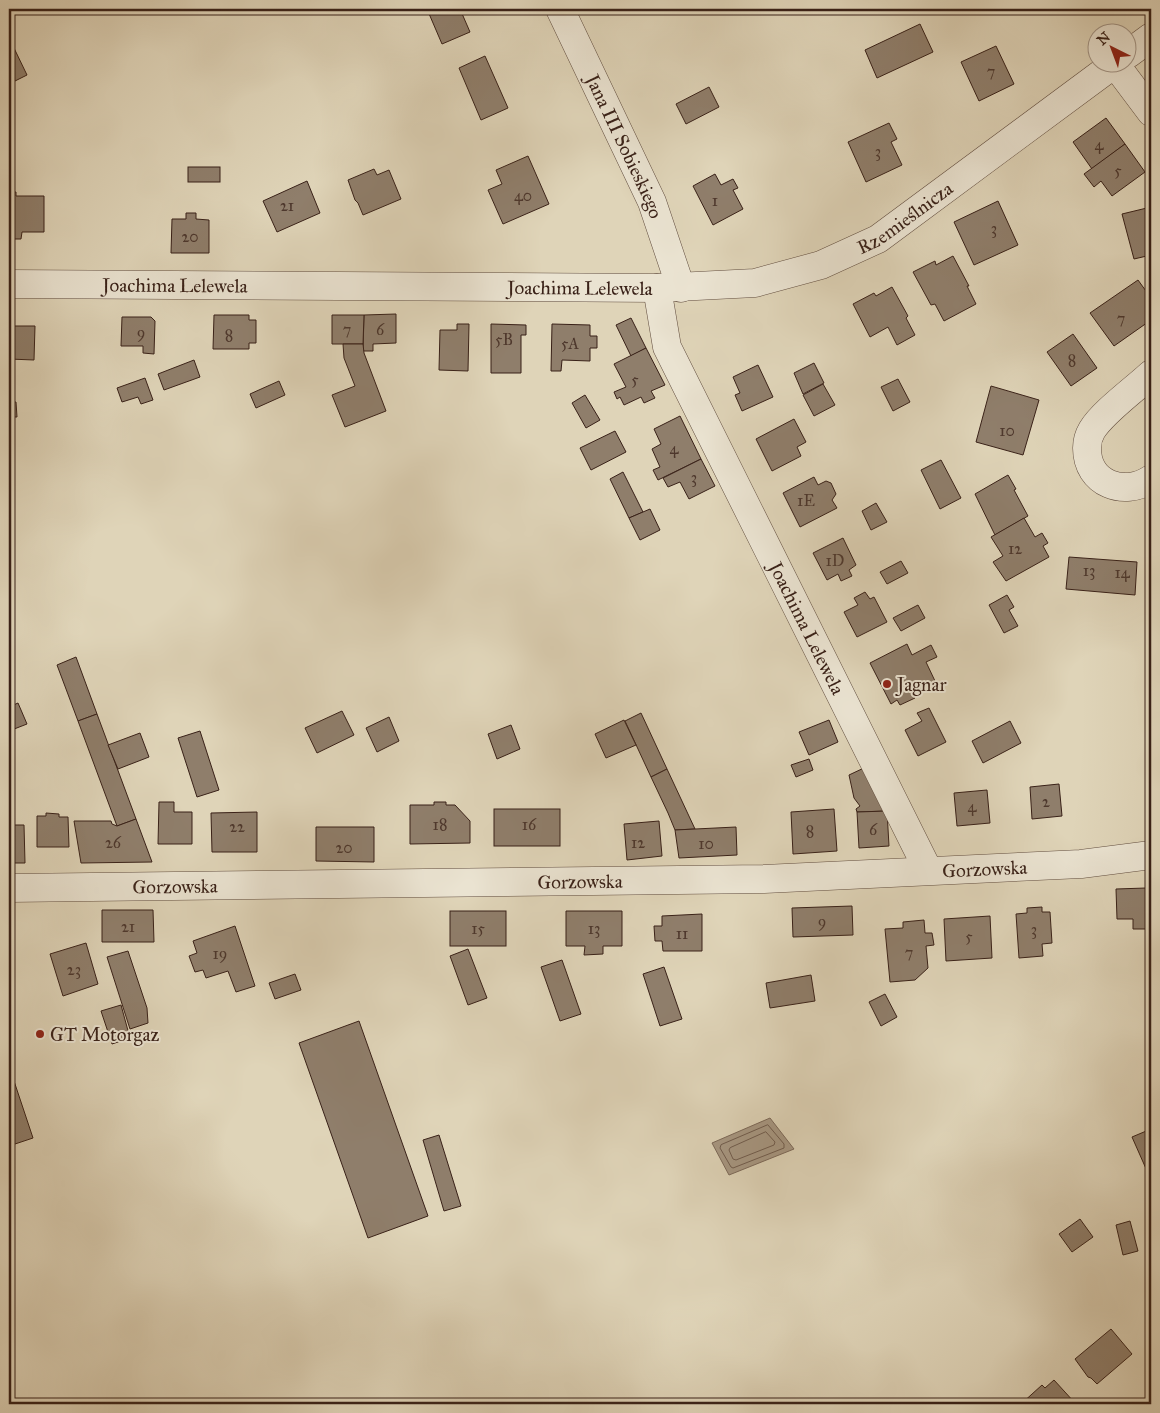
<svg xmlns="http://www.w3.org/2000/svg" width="1160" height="1413" viewBox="0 0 1160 1413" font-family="'IM FELL Great Primer',serif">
<rect width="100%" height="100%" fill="#dfd4b8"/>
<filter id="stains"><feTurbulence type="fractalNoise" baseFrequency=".004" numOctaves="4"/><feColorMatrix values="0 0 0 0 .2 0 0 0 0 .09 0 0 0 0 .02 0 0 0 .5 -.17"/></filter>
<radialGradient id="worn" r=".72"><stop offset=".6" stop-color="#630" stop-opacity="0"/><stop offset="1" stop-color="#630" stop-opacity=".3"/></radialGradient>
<polygon fill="#a79782" stroke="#7b6858" points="770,1118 794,1149 729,1175 712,1143"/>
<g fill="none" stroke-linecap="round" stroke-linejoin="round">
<g stroke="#705c4d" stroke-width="1">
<polygon points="768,1125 784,1144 784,1148 733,1168 731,1167 720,1148 721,1145"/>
<polygon points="766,1132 775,1142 774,1145 736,1160 733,1159 729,1150 730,1148"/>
</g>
</g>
<g fill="#8f7e6b" stroke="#392118">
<polygon points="427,9 460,9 470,32 442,44"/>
<polygon points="920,24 933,52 877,78 865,50"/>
<polygon points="13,46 27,75 9,84 9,48"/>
<polygon points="996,46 1014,84 979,101 961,62"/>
<polygon points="485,56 508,108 481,120 459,68"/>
<polygon points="709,87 719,107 686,124 676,104"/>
<polygon points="1106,118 1125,144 1092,169 1073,142"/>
<polygon points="889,123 897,139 891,142 902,165 866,182 848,142"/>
<polygon points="1125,144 1145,172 1112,196 1101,181 1094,187 1084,174"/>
<polygon points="528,156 549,204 503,224 488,190 502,184 496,170"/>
<rect x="188" y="167" width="32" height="15"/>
<polygon points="374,169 377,175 389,170 401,199 363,215 358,203 355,200 348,180"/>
<polygon points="715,174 721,185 733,179 738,188 733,190 743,209 713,225 693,186"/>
<polygon points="307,181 320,213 277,232 263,201"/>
<polygon points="9,192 16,192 16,196 44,196 44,232 22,232 21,239 9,239"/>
<polygon points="998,201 1018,245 974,265 954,222"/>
<polygon points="1151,207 1151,255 1134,259 1122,214"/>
<polygon points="186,213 196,213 196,219 209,220 209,253 171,253 172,219 186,219"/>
<polygon points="953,256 969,286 967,286 976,304 944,321 935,304 931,305 913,272 935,261 936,265"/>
<polygon points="1138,280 1151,298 1151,320 1114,346 1090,313"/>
<polygon points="892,287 908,316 906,318 915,335 897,345 888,327 870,337 853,304 874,293 876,296"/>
<polygon points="396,314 396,343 373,344 373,351 363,351 364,315"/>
<polygon points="214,315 249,315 249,320 256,320 256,343 249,343 249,349 213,349"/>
<polygon points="332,315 364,315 363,344 332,344"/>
<polygon points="122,317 151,317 155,321 154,354 143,353 143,346 121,346"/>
<polygon points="631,318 646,348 631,356 616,325"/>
<polygon points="457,324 469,324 468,371 439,370 440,330 457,330"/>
<polygon points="491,324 526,325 526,335 521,335 521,373 491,373"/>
<polygon points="552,324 590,325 590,336 597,336 597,348 590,348 590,361 562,360 561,371 551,371"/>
<polygon points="9,326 35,326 34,360 9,359"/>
<polygon points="1073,334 1097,368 1071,386 1047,352"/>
<polygon points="343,344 363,344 364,353 386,411 345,427 332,395 355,386 344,358"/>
<polygon points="646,348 665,385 651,391 655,398 644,403 641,397 624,405 620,397 617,399 614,392 626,387 614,364"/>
<polygon points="194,360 200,377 164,390 158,374"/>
<polygon points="814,363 824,383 803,394 794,373"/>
<polygon points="758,365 773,397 742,411 735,395 740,393 733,377"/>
<polygon points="145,378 153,400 141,404 138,397 122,402 117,388"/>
<polygon points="898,379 910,402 893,411 881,387"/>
<polygon points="279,381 285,395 256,408 250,394"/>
<polygon points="823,384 835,405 814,416 803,395"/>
<polygon points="991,386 1039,400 1023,455 976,442"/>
<polygon points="585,395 600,420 586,428 572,403"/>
<polygon points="9,402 16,402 17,417 9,417"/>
<polygon points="680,416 701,459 658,480 653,470 660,467 652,449 661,444 654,429"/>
<polygon points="794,419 806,442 797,447 801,456 772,471 756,439"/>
<polygon points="615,431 626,452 591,470 580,448"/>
<polygon points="701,459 715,486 689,499 680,482 668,487 663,478"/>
<polygon points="941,460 961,498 940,509 921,470"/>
<polygon points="623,472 643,512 629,518 610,479"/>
<polygon points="1008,475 1016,489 1014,490 1028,516 995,535 975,494"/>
<polygon points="814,477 818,485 826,481 831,483 836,494 832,500 837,508 800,527 783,493"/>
<polygon points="876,503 887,522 871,530 862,511"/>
<polygon points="650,509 660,530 640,540 629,518"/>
<polygon points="1024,518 1035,537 1042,533 1048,543 1043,546 1049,557 1006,581 993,562 1003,556 991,537"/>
<polygon points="843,538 856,565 849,570 852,576 841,581 838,574 827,580 813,553"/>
<polygon points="1069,557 1137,562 1135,595 1066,589"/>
<polygon points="901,561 908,573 887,584 880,572"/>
<polygon points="865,592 870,599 874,597 887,622 857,637 844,612 858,605 854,598"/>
<polygon points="1007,595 1014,607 1009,610 1018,626 1004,633 989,605"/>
<polygon points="918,605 925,618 901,631 893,618"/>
<polygon points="907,644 912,655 931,645 937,657 926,662 935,681 912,693 915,698 900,705 897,700 891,704 870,663"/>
<polygon points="76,657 97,714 78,721 57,665"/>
<polygon points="18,703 27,724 9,731 9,707"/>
<polygon points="929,708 946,742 918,756 905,730 922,721 917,713"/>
<polygon points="342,711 354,735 317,753 305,728"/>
<polygon points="641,713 667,769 651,777 625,721"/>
<polygon points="97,714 136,819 117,826 78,721"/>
<polygon points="389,717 399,741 377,752 366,728"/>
<polygon points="624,720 636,745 606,758 595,734"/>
<polygon points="829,720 838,742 809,755 799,732"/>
<polygon points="1010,721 1021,743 983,763 972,741"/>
<polygon points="511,725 520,749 497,759 488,734"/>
<polygon points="200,731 219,790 197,797 178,738"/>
<polygon points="140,733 149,757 118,769 108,745"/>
<polygon points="809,759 813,770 796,777 791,765"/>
<polygon points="866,767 887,811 857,812 856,809 860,806 854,798 849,775"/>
<polygon points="667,769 695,829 675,830 668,813 651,777"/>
<polygon points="1059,784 1062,816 1032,819 1030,787"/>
<polygon points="987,790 990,823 957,826 954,793"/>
<polygon points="159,802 174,802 174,812 192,812 192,844 158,844"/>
<polygon points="434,802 446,802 446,805 455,805 470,821 470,843 410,844 410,805 434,805"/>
<rect x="494" y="809" width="66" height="37"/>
<polygon points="834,809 837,851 793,854 791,812"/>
<polygon points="887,811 889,846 859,848 857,812"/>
<polygon points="257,812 257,852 212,852 211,813"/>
<polygon points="46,813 59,814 59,817 68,817 69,847 37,847 37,816 46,816"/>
<polygon points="136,819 152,862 81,863 74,821 111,821 112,824 117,826"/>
<polygon points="659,821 662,856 627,860 624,824"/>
<polygon points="9,825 24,825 25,863 9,863"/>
<polygon points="316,827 374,827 374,862 316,861"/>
<polygon points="736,827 737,855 679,858 675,830"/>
<polygon points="1146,888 1151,888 1151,918 1148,918 1148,929 1133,929 1133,919 1117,919 1116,889"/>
<polygon points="852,906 853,935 793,937 792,908"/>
<polygon points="1042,907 1042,912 1050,912 1052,943 1042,944 1043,956 1019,958 1016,914 1027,913 1027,908"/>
<polygon points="102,910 153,910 154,942 102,942"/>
<rect x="450" y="911" width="56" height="35"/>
<polygon points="566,911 622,911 622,946 603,946 603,954 584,955 585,946 566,946"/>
<polygon points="702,914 702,951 663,951 662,941 655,941 654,926 662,926 662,916"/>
<polygon points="990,916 992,958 946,961 944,919"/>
<polygon points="924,920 925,933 932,933 934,945 926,946 928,968 915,980 890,982 885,929 903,928 903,922"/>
<polygon points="235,926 255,986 236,992 228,971 206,978 203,970 195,972 189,956 197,953 193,941"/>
<polygon points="86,943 98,984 63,996 50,954"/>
<polygon points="468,949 487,998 468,1005 450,956"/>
<polygon points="128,951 147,1008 148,1023 130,1029 107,957"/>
<polygon points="562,960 581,1014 560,1021 541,967"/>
<polygon points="664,967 682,1019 660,1026 643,974"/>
<polygon points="295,974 301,990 275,999 269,983"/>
<polygon points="811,975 815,1001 770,1008 766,983"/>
<polygon points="885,994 897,1017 881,1026 869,1002"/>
<polygon points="121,1005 130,1038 112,1044 101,1011"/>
<polygon points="359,1021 428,1216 368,1238 299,1043"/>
<polygon points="9,1066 33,1138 9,1146"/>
<polygon points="1151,1129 1151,1180 1132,1137"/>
<polygon points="439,1135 461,1206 444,1211 423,1140"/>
<polygon points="1080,1219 1093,1237 1072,1252 1059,1234"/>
<polygon points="1130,1221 1138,1251 1123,1255 1116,1225"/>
<polygon points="1111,1329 1132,1354 1097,1384 1091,1378 1088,1377 1075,1359"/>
<polygon points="1054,1380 1075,1403 1074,1404 1021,1404 1042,1385 1045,1388"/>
</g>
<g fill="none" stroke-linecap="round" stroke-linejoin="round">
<defs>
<g id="minor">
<path id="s1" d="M 560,9 L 652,202 L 681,288"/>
<polyline points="1128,54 1151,37"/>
<polyline points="1115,64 1151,112"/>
<path id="s2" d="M 9,284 L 657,288 L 755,283 L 821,265 L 878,239 L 1117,62"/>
<path id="s3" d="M 657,288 L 667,347 L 928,870"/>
<path d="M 1151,374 C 1135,389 1103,412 1092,430 C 1089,435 1087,442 1087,448 C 1087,484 1124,497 1151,479"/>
<path id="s4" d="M 9,888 L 764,879 L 1081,864 L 1151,855"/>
</g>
</defs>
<use href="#minor" stroke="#624e40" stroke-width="29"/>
<use href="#minor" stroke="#eae3d1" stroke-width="28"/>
</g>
<g fill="#8f2418" stroke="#eae3d1" stroke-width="2">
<circle cx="887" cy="684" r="5"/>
<circle cx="40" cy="1034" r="5"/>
</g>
<g text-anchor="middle" stroke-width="4" stroke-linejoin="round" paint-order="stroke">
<g font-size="16" fill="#4e382d">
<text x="991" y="77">7</text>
<text x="1099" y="150">4</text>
<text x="878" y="157">3</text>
<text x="1118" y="176">5</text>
<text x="523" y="201">40</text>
<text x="715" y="206">1</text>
<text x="287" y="211">21</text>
<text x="994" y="234">3</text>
<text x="190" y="242">20</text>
<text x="1121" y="324">7</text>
<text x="347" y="335">7</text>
<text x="380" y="335">6</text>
<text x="141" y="338">9</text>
<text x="229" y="341">8</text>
<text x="504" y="345">5B</text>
<text x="570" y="349">5A</text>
<text x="1072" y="366">8</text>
<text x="635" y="385">5</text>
<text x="1007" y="436">10</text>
<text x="674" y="454">4</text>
<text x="694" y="483">3</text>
<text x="806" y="506">1E</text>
<text x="1015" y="554">12</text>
<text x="835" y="566">1D</text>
<text x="1089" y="576">13</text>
<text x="1122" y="578">14</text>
<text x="1046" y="807">2</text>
<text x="972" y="812">4</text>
<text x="440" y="830">18</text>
<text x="529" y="830">16</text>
<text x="237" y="832">22</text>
<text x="873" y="835">6</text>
<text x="810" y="837">8</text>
<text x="113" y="848">26</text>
<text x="638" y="848">12</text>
<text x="706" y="849">10</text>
<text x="344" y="853">20</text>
<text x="822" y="927">9</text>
<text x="128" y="932">21</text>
<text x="478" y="934">15</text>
<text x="594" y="934">13</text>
<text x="1034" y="935">3</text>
<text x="682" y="939">11</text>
<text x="969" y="942">5</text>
<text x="909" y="958">7</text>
<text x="220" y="959">19</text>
<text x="74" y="975">23</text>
</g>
<g font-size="19" fill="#392118" stroke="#eae3d1">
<text dy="7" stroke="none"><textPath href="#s1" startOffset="152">Jana III Sobieskiego</textPath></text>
<text dy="7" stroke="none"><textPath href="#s2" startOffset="911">Rzemieślnicza</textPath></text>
<text dy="7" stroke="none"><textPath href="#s2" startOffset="166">Joachima Lelewela</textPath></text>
<text dy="7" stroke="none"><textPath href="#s2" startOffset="571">Joachima Lelewela</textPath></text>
<text dy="7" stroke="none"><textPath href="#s3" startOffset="374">Joachima Lelewela</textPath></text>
<text dy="7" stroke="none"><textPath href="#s4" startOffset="976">Gorzowska</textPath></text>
<text dy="7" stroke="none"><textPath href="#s4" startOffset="571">Gorzowska</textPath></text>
<text dy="7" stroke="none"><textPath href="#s4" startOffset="166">Gorzowska</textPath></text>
</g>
<g font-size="19" fill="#392118" stroke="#eae3d1" text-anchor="start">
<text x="897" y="691">Jagnar</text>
<text x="50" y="1041">GT Motorgaz</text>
</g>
</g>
<rect width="1160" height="1413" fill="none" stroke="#dfd4b8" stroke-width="30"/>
<rect x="10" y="10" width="1140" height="1393" fill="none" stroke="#392118" stroke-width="2.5"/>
<rect x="15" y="15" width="1130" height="1383" fill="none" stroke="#392118"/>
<g transform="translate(1112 48) rotate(318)"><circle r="24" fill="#eae3d1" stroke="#a39587"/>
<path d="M0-4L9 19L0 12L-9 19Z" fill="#8f2418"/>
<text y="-8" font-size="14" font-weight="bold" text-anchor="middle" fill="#392118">N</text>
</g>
<rect width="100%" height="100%" filter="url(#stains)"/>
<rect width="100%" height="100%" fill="url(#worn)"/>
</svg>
